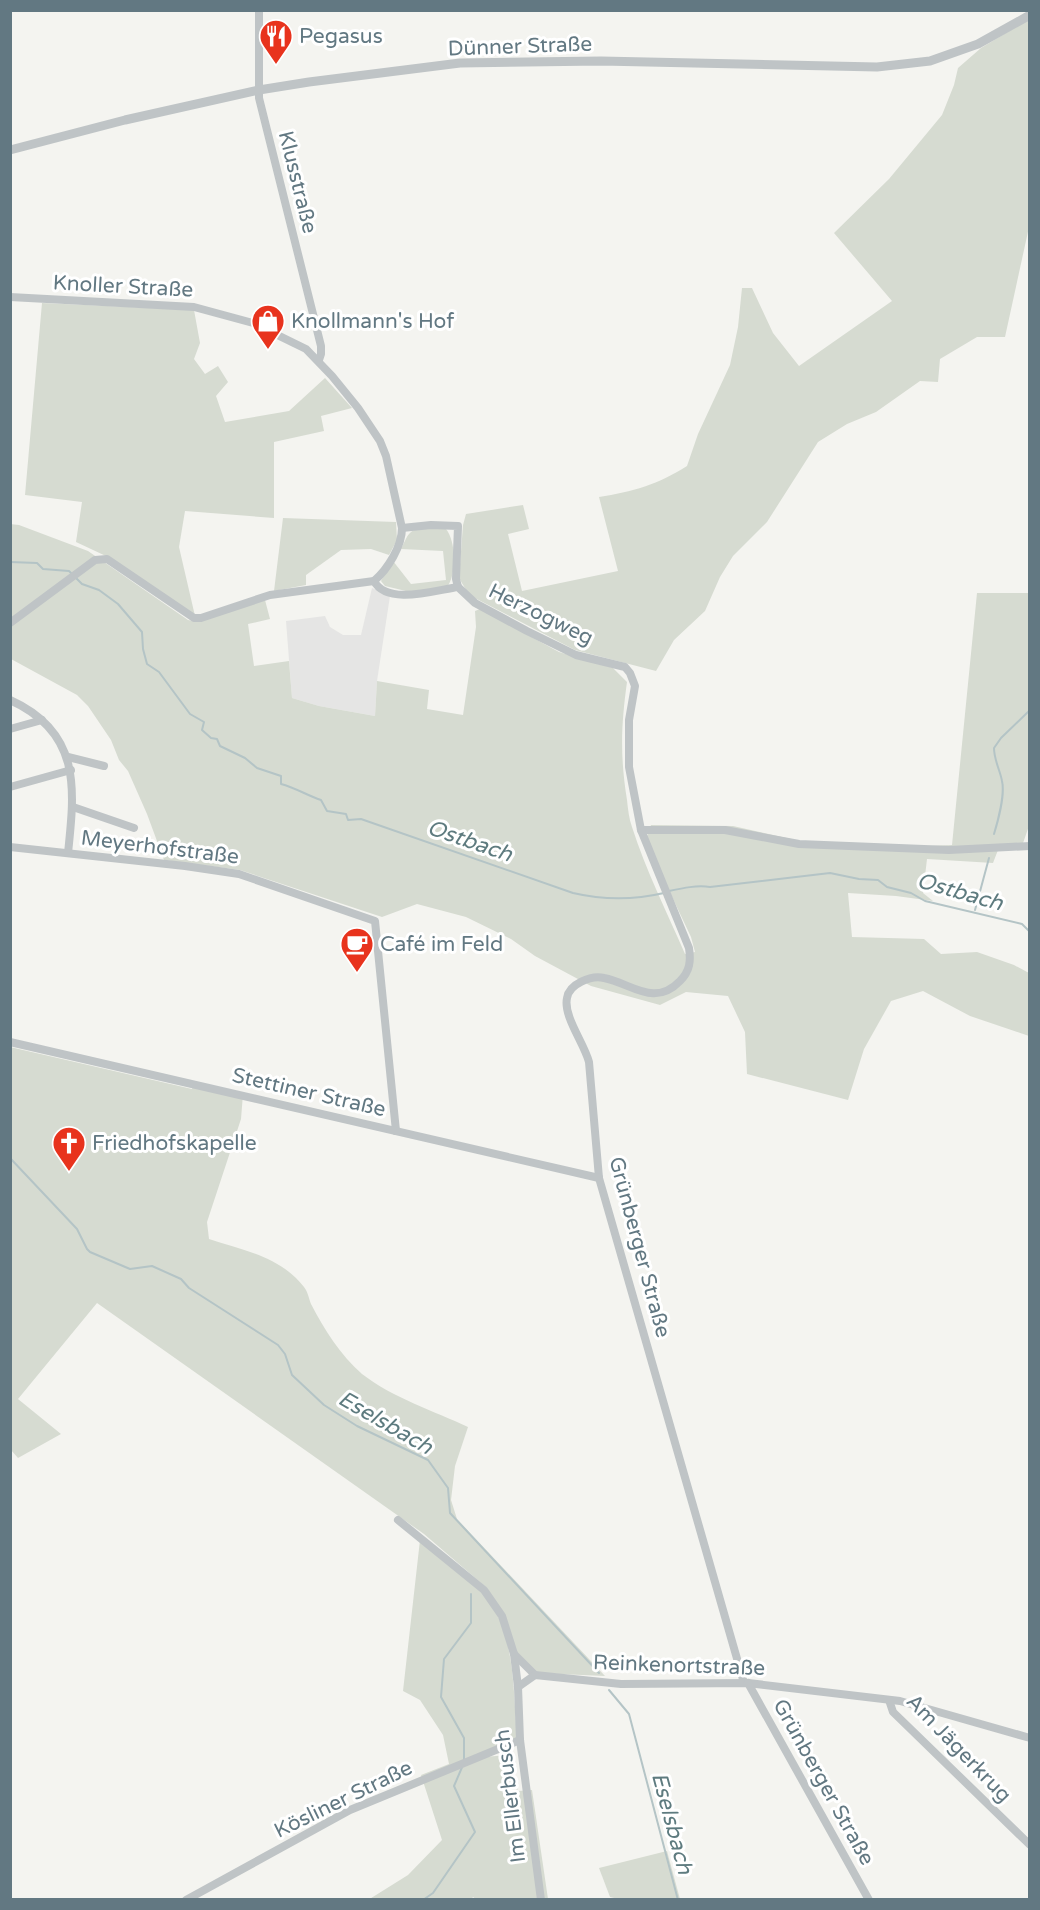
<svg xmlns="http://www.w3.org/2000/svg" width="1040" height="1910" viewBox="0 0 1040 1910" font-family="'Varela Round',sans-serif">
<rect width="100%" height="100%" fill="#f4f4f0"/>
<polygon fill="#e5e5e4" points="372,588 390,596 377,681 375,716 319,706 292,698 286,621 325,616 330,627 343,635 361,635"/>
<g fill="#d6dbd1">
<path d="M 1029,19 L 1029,227 L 1005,337 L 977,337 L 940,359 L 938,382 L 920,381 L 876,412 L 847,424 L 818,442 L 767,522 L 733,556 L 720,577 L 705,611 L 674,640 L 656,671 L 575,650 L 469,595 L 459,578 L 463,525 L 466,514 L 523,505 L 529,529 L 508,534 L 522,591 L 618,571 L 599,497 C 632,492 659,484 687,466 L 698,434 L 730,365 L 738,327 L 742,288 L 752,288 L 773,333 L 799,366 L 892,301 L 834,233 L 889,179 L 942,115 L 954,85 L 958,68 L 981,48 Z"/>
<polygon points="42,303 194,310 200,343 194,359 205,374 218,366 228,382 216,396 225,422 289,411 325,378 352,408 321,416 324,431 274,442 274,518 185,511 179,547 195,616 108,557 76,542 82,502 25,495"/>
<polygon points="283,518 396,522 397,540 389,555 371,549 341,550 306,575 306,585 274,591"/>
<path d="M 10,524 L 19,525 L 88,551 L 188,620 L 198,622 L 265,600 L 270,619 L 248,624 L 254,666 L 289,661 L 292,698 L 319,706 L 375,716 L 377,681 L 429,690 L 427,709 L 463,715 L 476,627 L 475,611 L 480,609 L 559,652 L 613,668 L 627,682 C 621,725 620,757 627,800 C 628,809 629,819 632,827 C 646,871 667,912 685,954 L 695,952 L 691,937 L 666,884 L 647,836 L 651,825 L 733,826 L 800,841 L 926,846 L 952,845 L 977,593 L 1029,593 L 1030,823 L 1022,846 L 998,850 L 993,863 L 927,859 L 923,893 L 933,901 L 896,896 L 848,893 L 852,937 L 924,939 L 941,954 L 977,952 L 1014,965 L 1029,973 L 1029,1036 L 970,1016 L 923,991 L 891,1001 L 864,1049 L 848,1100 L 747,1074 L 745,1032 L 728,996 L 686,992 L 660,1005 L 591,986 L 535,956 L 511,939 L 466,917 L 417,904 L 382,917 L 240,870 L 164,860 L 147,814 L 128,771 L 119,760 L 111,740 L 88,706 L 77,695 L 11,659 Z"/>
<path d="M 430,527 L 446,529 C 456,541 457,575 447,587 L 410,592 L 385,586 L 381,581 L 393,561 L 411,584 L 446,580 L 443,551 L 401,549 C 410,530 409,530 430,527 Z"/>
<path d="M 10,1047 L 192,1089 L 193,1083 L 243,1094 L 241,1119 L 207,1222 L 209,1239 C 243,1250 281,1257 304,1287 C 308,1292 309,1299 311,1304 C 324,1329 341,1356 362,1374 C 393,1398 434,1411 468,1427 L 455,1466 L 451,1500 L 457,1519 L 605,1676 L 537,1673 L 517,1652 L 504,1615 L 487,1588 L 424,1534 L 97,1303 L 18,1399 L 61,1434 L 18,1458 L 11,1450 Z"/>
<path d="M 420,1540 C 440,1557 463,1572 481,1591 C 516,1627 513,1691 517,1738 L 472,1758 L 508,1755 L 518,1791 L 532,1790 L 548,1899 L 477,1900 L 473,1897 L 471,1900 L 368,1900 L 408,1875 L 442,1840 L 421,1775 L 449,1764 L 443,1735 L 420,1700 L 403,1691 Z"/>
<polygon points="667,1851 680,1899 623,1900 610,1897 599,1868"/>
</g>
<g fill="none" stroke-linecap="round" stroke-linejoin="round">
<g stroke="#b4c4c6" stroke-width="2">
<path d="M 10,562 L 37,563 L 43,569 L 69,571 L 82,584 L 99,590 L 118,604 L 142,632 L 143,649 L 147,664 L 159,672 L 190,714 L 204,722 L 202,730 L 211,738 L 217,739 L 220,746 L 245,758 L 257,768 L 281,776 L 281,784 C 296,788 306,795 321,800 L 327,811 L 346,814 L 348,820 L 361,819 L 573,893 C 603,900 634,900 664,893"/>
<path d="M 994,834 C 998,821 1005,794 1002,781 C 1000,770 994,760 994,748 L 1001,738 L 1030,710"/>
<path d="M 669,891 C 683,888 697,885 710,887 L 830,873 L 859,879 L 878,880 L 887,887 L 911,893 L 925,901 L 1022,924 L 1030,932"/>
<polyline points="975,910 989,858"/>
<polyline points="10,1158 77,1229 87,1249 90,1252 130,1269 152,1266 181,1279 189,1288 278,1345 285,1354 292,1375 324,1405 357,1426 428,1460 448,1488 450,1513 599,1673"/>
<polyline points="609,1690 629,1714 678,1900"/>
<polyline points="464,1760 464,1738 441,1697 444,1659 471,1623 471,1594"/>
<polyline points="423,1900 433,1893 475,1832 454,1786 463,1765"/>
</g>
<g stroke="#bfc4c6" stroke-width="8">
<polyline points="259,10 259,98 321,346 321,354 319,360"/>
<path d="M 10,297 L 194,307 L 253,323 L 306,349 L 332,376 L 358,408 L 380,441 L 386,456 L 402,528 C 402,546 388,569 374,581"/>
<polyline points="402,528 431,525 458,526 456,579 458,587"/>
<path d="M 374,581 C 387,606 436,590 458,587 L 475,603 L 527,631 L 576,655 L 625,667 L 630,673 L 635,686 L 629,720 L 629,767 L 641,830 L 725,830 L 799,844 L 949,850 L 1030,846"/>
<polyline points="10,623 95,560 107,559 194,618 201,618 270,595 374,581"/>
<path d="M 10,700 C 81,732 75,788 68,853"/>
<polyline points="10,729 42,720"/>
<polyline points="68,757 104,766"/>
<polyline points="10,787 71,770"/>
<polyline points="73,807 134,828"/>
<path d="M 641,830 L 689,948 C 691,961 690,971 680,981 C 654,1008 631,983 604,978 C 591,975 569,984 567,998 C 563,1016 584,1043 589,1062 L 599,1178 L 744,1683"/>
<polyline points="10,847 185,866 239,874 375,921 396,1131"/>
<polyline points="10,1042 599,1178"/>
<polyline points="398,1520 484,1590 502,1616 514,1654 535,1675 621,1684 748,1683 900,1701 1030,1738"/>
<polyline points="514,1654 518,1687 520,1740 541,1900"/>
<polyline points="748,1683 869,1900"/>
<polyline points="518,1687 535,1675"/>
<polyline points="889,1700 893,1712 1030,1845"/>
<polyline points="186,1900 350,1810 520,1740"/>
</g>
<polyline stroke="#bfc4c6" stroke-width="9" points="10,150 125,120 259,90 309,82 460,63 601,61 877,67 930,61 978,44 1030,15"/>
</g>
<defs>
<symbol id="restaurant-pin" viewBox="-11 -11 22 30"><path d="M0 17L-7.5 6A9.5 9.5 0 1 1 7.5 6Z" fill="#e8331d" stroke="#fff"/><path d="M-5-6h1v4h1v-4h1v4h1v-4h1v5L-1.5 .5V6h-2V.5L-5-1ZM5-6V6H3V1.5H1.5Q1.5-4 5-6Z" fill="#fff"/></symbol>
<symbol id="shop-pin" viewBox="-11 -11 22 30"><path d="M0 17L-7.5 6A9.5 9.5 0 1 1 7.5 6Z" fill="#e8331d" stroke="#fff"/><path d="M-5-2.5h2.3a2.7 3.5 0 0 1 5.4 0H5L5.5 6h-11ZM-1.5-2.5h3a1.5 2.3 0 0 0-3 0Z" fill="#fff"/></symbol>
<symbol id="cafe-pin" viewBox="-11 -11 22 30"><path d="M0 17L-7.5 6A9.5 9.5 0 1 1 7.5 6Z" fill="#e8331d" stroke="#fff"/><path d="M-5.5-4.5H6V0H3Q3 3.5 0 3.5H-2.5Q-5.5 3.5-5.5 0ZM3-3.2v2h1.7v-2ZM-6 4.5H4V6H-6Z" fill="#fff"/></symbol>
<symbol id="church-pin" viewBox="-11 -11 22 30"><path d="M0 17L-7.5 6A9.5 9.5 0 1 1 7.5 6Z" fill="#e8331d" stroke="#fff"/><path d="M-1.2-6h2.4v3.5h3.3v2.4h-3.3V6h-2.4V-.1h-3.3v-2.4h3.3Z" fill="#fff"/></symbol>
</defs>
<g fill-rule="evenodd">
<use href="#restaurant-pin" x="257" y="17" width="38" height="52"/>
<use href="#shop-pin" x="249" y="302" width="38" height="52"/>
<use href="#cafe-pin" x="338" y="925" width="38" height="52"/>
<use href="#church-pin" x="50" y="1124" width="38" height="52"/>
</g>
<g text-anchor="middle" stroke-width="6" stroke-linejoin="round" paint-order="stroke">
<g font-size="21" fill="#627882" stroke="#fff" text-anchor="start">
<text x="299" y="43">Pegasus</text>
<text x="291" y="328">Knollmann's Hof</text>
<text x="380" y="951">Café im Feld</text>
<text x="92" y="1150">Friedhofskapelle</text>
</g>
<g font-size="21" fill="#627882" stroke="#fff">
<text transform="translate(520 46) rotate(-2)" y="7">Dünner Straße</text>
<text transform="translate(298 182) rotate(76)" y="7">Klusstraße</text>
<text transform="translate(123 286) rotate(3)" y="7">Knoller Straße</text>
<text transform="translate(541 614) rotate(26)" y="7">Herzogweg</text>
<text transform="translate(160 847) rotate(7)" y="7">Meyerhofstraße</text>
<text transform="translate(309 1092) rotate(13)" y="7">Stettiner Straße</text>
<text transform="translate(640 1247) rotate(75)" y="7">Grünberger Straße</text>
<text transform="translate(679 1665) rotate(2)" y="7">Reinkenortstraße</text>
<text transform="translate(959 1748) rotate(46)" y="7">Am Jägerkrug</text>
<text transform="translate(824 1782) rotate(61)" y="7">Grünberger Straße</text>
<text transform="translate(510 1796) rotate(-97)" y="7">Im Ellerbusch</text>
<text transform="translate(343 1799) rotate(-26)" y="7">Kösliner Straße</text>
</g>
<g font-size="22" font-style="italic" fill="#5e7b7f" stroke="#fff">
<text transform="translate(470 840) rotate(19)" y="8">Ostbach</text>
<text transform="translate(960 891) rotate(16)" y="8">Ostbach</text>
<text transform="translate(386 1422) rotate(30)" y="8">Eselsbach</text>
<text transform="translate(673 1823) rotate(75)" y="8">Eselsbach</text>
</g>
</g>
<rect width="1040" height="1910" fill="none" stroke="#627882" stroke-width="24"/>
</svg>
